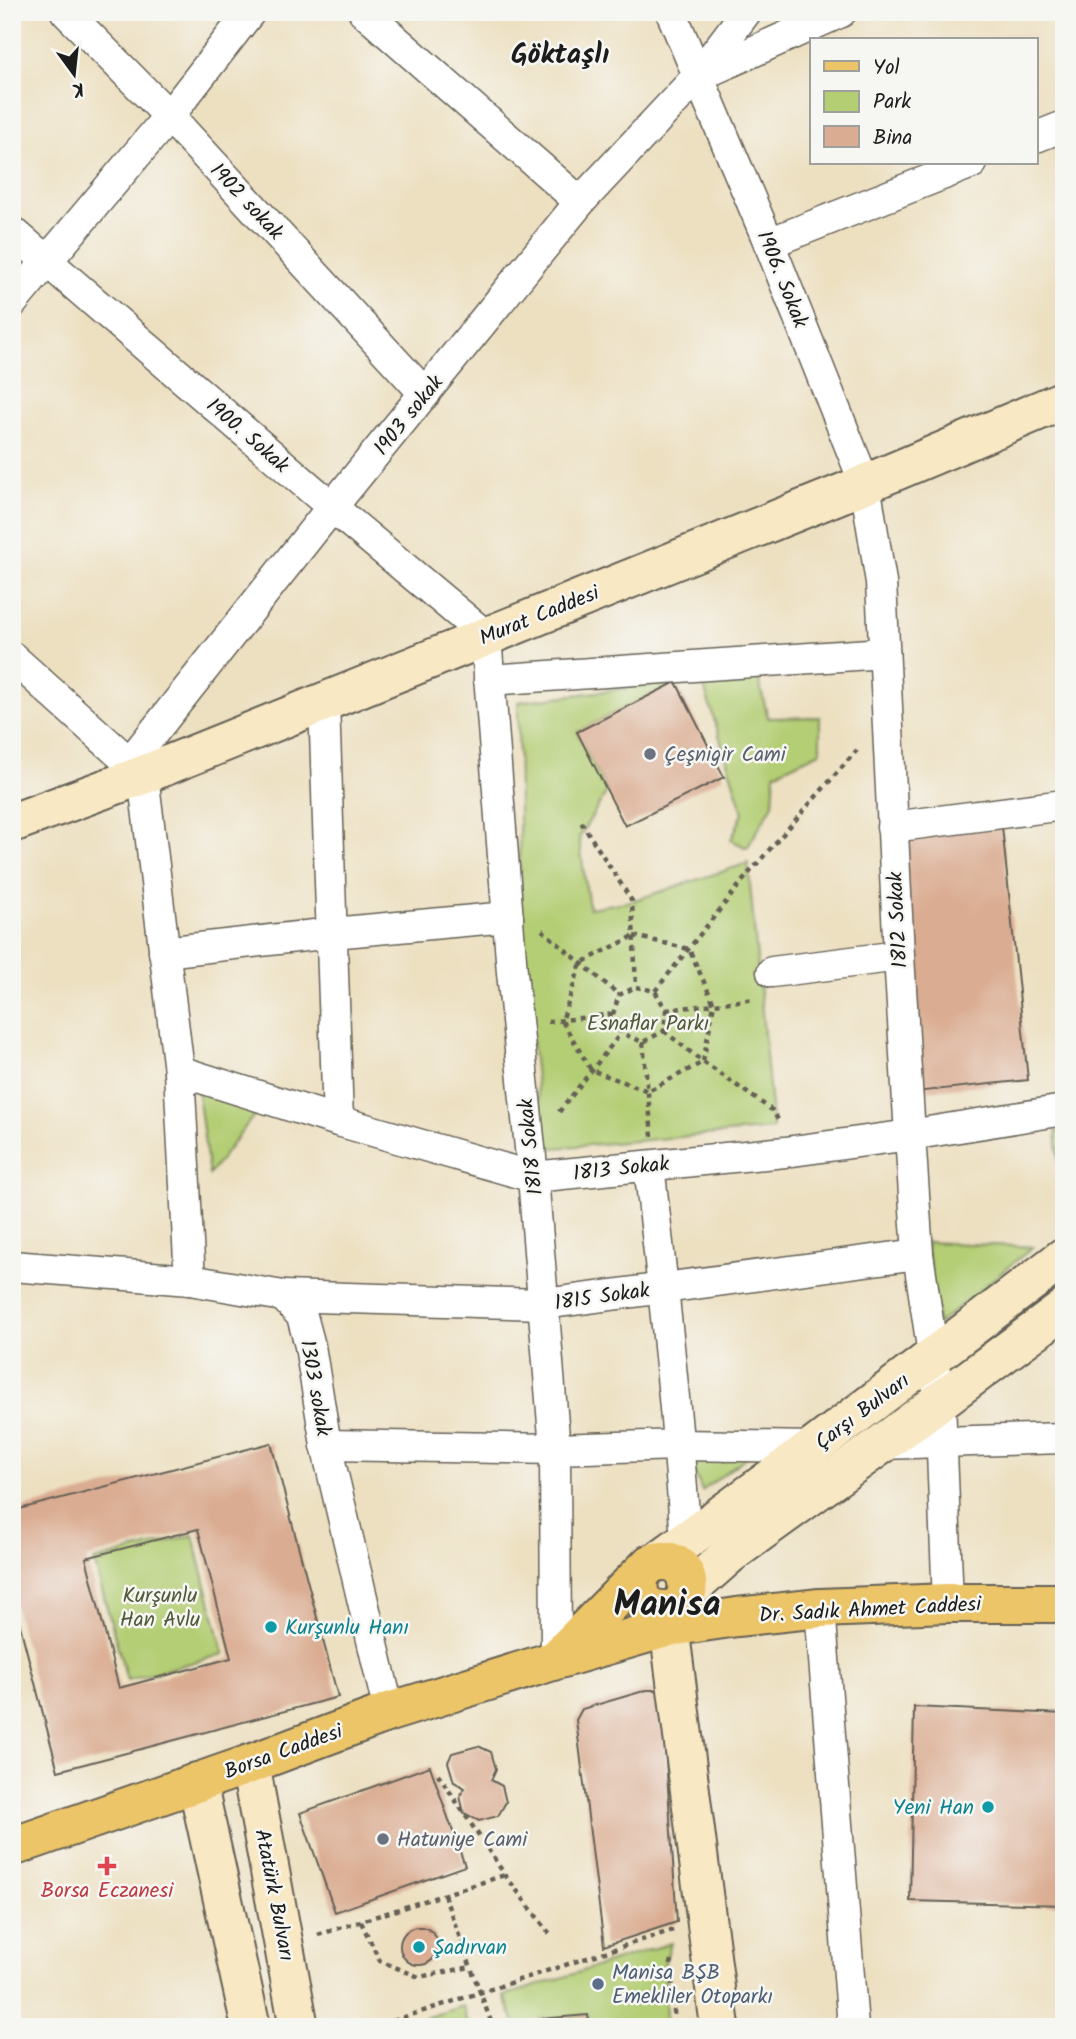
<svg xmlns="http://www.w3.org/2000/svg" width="1076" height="2039" viewBox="0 0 1076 2039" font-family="Kalam,sans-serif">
<rect width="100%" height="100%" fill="#f6f6f2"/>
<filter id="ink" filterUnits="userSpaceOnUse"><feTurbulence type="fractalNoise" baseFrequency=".0143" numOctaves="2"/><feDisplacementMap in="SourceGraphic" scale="14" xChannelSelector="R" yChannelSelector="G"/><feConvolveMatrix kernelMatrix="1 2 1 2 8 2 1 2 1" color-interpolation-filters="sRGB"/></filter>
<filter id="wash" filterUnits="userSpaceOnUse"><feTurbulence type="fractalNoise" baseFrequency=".00686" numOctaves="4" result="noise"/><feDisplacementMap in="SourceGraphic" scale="28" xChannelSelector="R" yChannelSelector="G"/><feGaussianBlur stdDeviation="1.57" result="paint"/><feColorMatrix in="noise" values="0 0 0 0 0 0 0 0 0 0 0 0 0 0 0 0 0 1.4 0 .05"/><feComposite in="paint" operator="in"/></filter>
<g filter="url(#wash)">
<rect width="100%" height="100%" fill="#ede0c1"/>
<g fill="#b4ce74" stroke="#687548" stroke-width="2">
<polygon points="758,677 768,718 820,717 820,752 775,773 773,804 747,848 731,840 743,813 702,680"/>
<polygon points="676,682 577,732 607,791 579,838 589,908 632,901 748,863 773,1129 543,1149 520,920 518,702"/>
<polygon points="196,1078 264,1102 209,1175"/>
<polygon points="1064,1130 1064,1225 1056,1131"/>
<polygon points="926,1242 1033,1247 938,1324"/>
<polygon points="684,1445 755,1450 702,1491"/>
<polygon points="193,1535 224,1654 127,1680 94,1561"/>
<polygon points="671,1943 665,1962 666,2027 590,2027 588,2015 540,2019 540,2027 517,2027 504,1996"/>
<polygon points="463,2006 469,2027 396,2027"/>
</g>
<g id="blocks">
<g fill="#daac91" fill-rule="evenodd">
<polygon points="676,682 724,777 625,826 577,732"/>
<polygon points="1002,826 1028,1080 915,1092 901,839"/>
<path d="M 271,1443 L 338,1697 L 58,1771 L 12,1595 L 12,1511 ZM 198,1529 L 231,1658 L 119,1688 L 86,1558 Z"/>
<polygon points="647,1690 657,1690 662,1699 677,1922 604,1946 576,1720 582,1709"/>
<polygon points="914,1707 1064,1714 1064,1905 910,1901"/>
<polygon points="478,1746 491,1752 496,1769 491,1780 502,1786 506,1802 498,1816 479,1821 464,1813 460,1796 465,1788 454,1782 448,1762 452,1753"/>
<polygon points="430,1766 465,1866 335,1912 300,1813"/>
<circle cx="419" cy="1946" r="19"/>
<polygon points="588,2015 590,2027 540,2027 540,2019"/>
</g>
</g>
</g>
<g filter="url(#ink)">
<use href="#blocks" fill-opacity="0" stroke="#656156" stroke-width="2"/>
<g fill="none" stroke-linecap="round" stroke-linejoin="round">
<defs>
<g id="street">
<polyline points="66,12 169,116 425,394"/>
<polyline points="364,12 580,202"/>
<polyline points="671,12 769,243 865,484 881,582 899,956 910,1135 918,1254 940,1401 948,1603"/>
<polyline points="701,75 841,12"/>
<polyline points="1036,137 1064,126"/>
<polyline points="12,231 332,507 486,636 512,972 533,1177 555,1449 556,1660"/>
<polyline points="769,243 972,163"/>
<polyline points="12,303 169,116 250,12"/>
<polyline points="12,657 143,775 179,1071 190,1280"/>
<polyline points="489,680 884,653"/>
<polyline points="324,702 338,1121"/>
<polyline points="130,762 332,507 580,202 697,77 746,12"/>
<polyline points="892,827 1064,805"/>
<polyline points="164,952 332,933 508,917"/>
<polyline points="772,972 899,956"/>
<polyline points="179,1071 338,1121 533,1177 785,1152 910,1135 1064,1110"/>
<path d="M 649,1166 C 664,1291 677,1415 686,1541"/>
<polyline points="12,1266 190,1280 283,1296 302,1316 310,1346 326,1445 389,1712"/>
<polyline points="283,1296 544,1304 918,1254"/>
<polyline points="882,1444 1064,1438"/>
<polyline points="326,1445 555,1449 679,1445 814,1447"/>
<polyline points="820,1608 853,2027"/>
</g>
<g id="secondary">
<polyline points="12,823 143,775 865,484 1064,400"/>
<polyline points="658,1561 814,1447 1064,1257"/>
<polyline points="687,1592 730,1554 882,1444 1064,1309"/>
<polyline points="667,1610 720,2027"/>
<polyline points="250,1764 299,2027"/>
<polyline points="197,1782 251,2027"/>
</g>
<g id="primary">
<path d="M 558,1657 L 650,1564 C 692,1547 701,1609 665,1610 C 659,1610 653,1609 649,1606 C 638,1599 637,1588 640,1576"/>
<polyline points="12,1847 250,1764 389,1712 556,1660 669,1627 737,1617 820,1608 948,1603 1064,1603"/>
</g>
</defs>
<use href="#street" stroke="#656156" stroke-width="33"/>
<use href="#secondary" stroke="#656156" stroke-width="42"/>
<use href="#primary" stroke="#656156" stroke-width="42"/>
<g stroke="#656156" stroke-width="4.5" stroke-dasharray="5 5" stroke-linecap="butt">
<polyline points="581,822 632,901 636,987"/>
<polyline points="542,930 619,995"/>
<polygon points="634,936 689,949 714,1004 703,1062 648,1091 591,1070 562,1021 581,963"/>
<polygon points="636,987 655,991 666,1010 664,1031 643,1042 621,1033 613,1014 619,995"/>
<polyline points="655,991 749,873 857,750"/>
<polyline points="666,1010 755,999"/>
<polyline points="548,1022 613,1014"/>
<polyline points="664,1031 703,1062 772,1110 779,1121"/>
<polyline points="643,1042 652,1136"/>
<polyline points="559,1112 621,1033"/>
<polyline points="438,1774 505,1875 550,1934"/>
<polyline points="444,1895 493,2027"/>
<polyline points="361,1922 380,1961 419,1977 471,1967"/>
<polyline points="318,1935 505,1875"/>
<polyline points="672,1960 671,1964 675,2027"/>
<polyline points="374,2027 673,1930"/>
</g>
<use href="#street" stroke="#fff" stroke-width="30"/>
<use href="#secondary" stroke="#f8e8c3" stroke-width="38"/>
<use href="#primary" stroke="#edc569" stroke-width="38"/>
</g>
</g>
<g fill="#6b7280" stroke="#f6f6f2" stroke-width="2.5">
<circle cx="650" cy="754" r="7"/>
<circle cx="383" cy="1839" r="7"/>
</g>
<g fill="#0f9aa8" stroke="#f6f6f2" stroke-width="2.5">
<circle cx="271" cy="1627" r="7"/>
<circle cx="988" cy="1807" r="7"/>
<circle cx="419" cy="1947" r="7"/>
</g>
<path fill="#e0444e" stroke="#f6f6f2" stroke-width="2.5" d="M103.5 1855.5h7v7h7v7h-7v7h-7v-7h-7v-7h7z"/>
<circle fill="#5c6f8a" stroke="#f6f6f2" stroke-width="2.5" cx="598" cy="1984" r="7"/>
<g text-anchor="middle" stroke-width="5" stroke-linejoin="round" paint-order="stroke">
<g font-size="21" fill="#1c1c1c" stroke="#f6f6f2">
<text transform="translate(247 201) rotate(47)" y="7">1902 sokak</text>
<text transform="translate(783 279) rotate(68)" y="7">1906. Sokak</text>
<text transform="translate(408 415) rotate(-51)" y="7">1903 sokak</text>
<text transform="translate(248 435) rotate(41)" y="7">1900. Sokak</text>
<text transform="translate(539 615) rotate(-22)" y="7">Murat Caddesi</text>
<text transform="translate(897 920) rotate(-93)" y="7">1812 Sokak</text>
<text transform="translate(530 1147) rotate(-96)" y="7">1818 Sokak</text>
<text transform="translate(621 1168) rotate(-6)" y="7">1813 Sokak</text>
<text transform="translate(602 1296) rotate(-8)" y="7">1815 Sokak</text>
<text transform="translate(316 1388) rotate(80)" y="7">1303 sokak</text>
<text transform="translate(862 1411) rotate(-37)" y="7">Çarşı Bulvarı</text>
<text transform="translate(870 1609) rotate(-3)" y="7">Dr. Sadık Ahmet Caddesi</text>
<text transform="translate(283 1751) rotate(-20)" y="7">Borsa Caddesi</text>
<text transform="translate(275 1895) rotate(79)" y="7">Atatürk Bulvarı</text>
</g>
<g font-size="21" fill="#5b616d" stroke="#f6f6f2" text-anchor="start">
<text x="664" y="761">Çeşnigir Cami</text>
<text x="397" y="1846">Hatuniye Cami</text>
</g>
<g font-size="21" fill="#515a3b" stroke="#f6f6f2">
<text x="648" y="1030">Esnaflar Parkı</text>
<text x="160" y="1602">Kurşunlu<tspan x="160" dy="24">Han Avlu</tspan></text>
</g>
<g font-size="21" fill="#0d838f" stroke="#f6f6f2" text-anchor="start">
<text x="285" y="1634">Kurşunlu Hanı</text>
<text x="974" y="1814" text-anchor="end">Yeni Han</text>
<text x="433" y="1954">Şadırvan</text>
</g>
<g font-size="21" fill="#be3a42" stroke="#f6f6f2">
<text x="107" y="1897">Borsa Eczanesi</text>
</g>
<g font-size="21" fill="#4e5e75" stroke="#f6f6f2" text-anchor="start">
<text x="612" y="1979">Manisa BŞB<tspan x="612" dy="24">Emekliler Otoparkı</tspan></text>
</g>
<g font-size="28" font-weight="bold" fill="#1c1c1c" stroke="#f6f6f2">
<text x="560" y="63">Göktaşlı</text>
</g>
<g font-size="35" font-weight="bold" fill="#1c1c1c" stroke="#f6f6f2">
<text x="667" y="1615">Manisa</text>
</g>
</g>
<rect width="1076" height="2039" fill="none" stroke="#f6f6f2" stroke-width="42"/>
<rect x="810" y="38" width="228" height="126" fill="#f6f6f2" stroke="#9f9f9c" stroke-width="2"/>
<rect x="824" y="61" width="35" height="10" fill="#edc569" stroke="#9f9f9c" stroke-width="2"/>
<text x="873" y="74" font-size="21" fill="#1c1c1c">Yol</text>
<rect x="824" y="91" width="35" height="21" fill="#b4ce74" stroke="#9f9f9c" stroke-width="2"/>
<text x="873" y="108" font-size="21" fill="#1c1c1c">Park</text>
<rect x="824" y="126" width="35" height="21" fill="#daac91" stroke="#9f9f9c" stroke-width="2"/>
<text x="873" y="144" font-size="21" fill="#1c1c1c">Bina</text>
<g transform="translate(74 74) rotate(165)" stroke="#f6f6f2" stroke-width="5" paint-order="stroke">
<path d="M0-5L12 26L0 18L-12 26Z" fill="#1c1c1c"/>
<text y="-10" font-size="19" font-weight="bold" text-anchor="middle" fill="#1c1c1c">K</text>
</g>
</svg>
